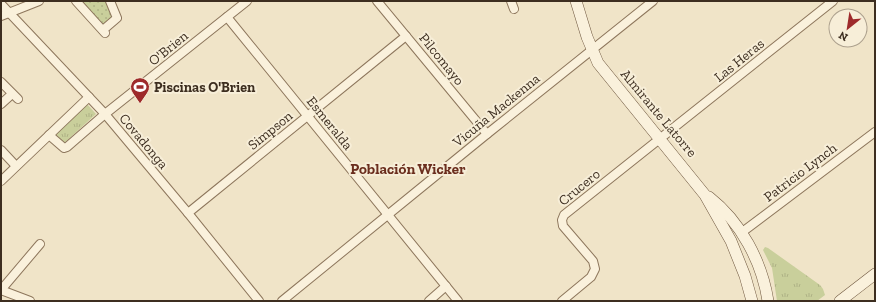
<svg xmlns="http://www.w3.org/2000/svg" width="876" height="302" viewBox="0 0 876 302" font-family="'Zilla Slab',serif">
<defs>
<pattern id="grass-dots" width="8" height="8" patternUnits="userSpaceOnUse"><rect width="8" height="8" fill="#c9cf9b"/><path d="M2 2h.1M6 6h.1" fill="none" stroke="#aeb285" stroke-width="1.8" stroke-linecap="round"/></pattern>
<pattern id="park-tufts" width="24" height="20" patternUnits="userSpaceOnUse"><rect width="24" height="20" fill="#c9cf9b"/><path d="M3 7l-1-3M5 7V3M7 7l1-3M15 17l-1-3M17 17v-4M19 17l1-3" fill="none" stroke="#aeb285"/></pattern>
</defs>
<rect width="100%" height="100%" fill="#f0e4c8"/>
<polygon fill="url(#grass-dots)" points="80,1 106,1 113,17 102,26"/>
<g fill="url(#park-tufts)">
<polygon points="87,104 96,114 62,145 52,135"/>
<polygon points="765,247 768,248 820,285 823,289 825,295 817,301 777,301 772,268 763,250"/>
</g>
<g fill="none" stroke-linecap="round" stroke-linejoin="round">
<defs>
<g id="minor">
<polyline points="76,1 105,33"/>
<polyline points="377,1 487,134"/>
<polyline points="511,1 514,9"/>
<polyline points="1,4 105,114 188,213 259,301"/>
<polyline points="1,16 39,1"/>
<polyline points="227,17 458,301"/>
<polyline points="103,30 117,18 110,1"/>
<polyline points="1,82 18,99"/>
<polyline points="1,104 12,94"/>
<polyline points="49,135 64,148 67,147 105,114 247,1"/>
<polyline points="1,150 16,166"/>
<polyline points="1,181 89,97"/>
<polyline points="188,213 406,36"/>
<polyline points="741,233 875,132"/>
<polyline points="1,290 40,244"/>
<polyline points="1,290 30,301"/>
<polyline points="282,301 487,134 653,1"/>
<polyline points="429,301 446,286"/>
<polyline points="562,301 591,277 595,269 593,261 563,226 562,220 564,215 833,1"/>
</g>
<g id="secondary">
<polyline points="576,1 587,37 598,63 705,195 731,241 745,276 752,301"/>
<path d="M 709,197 C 741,222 762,262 768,301"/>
<polyline points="840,301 875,274"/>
</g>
</defs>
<use href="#minor" stroke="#8d765c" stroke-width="10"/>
<use href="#secondary" stroke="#6f573f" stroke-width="12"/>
<use href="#minor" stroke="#faf1dc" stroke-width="8"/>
<use href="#secondary" stroke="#faf1dc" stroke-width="11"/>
</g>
<defs>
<symbol id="stadium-pin" viewBox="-11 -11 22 30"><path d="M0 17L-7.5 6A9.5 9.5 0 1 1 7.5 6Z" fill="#9e2a2b" stroke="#f7eed8"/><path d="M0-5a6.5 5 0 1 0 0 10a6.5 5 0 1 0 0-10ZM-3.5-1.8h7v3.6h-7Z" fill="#fff"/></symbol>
</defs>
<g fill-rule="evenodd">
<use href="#stadium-pin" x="129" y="76" width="22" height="30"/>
</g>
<g text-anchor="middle" stroke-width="4" stroke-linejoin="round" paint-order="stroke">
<g font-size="14" fill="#3d2e20" stroke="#f7eed8">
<text transform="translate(168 48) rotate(-39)" y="5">O'Brien</text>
<text transform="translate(442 59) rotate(51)" y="5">Pilcomayo</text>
<text transform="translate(739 60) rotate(-39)" y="5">Las Heras</text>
<text transform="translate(496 110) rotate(-39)" y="5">Vicuña Mackenna</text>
<text transform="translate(659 113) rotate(50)" y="5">Almirante Latorre</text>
<text transform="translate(330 123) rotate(51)" y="5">Esmeralda</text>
<text transform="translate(270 130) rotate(-39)" y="5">Simpson</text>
<text transform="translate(144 141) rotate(50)" y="5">Covadonga</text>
<text transform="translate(800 172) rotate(-37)" y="5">Patricio Lynch</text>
<text transform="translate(579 187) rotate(-39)" y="5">Crucero</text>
</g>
<g font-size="14" font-weight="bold" fill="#3d2e20" stroke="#f7eed8" text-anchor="start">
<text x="154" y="92">Piscinas O'Brien</text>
</g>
<g font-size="15" font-weight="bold" fill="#6b2e1e" stroke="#f7eed8">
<text x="408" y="174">Población Wicker</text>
</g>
</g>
<rect width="876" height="302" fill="none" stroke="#3d2e20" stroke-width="4"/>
<g transform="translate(848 28) rotate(210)"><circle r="19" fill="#f7eed8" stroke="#ada18e"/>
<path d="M0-3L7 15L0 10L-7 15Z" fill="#9e2a2b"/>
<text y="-6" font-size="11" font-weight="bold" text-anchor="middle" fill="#3d2e20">N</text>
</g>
</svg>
